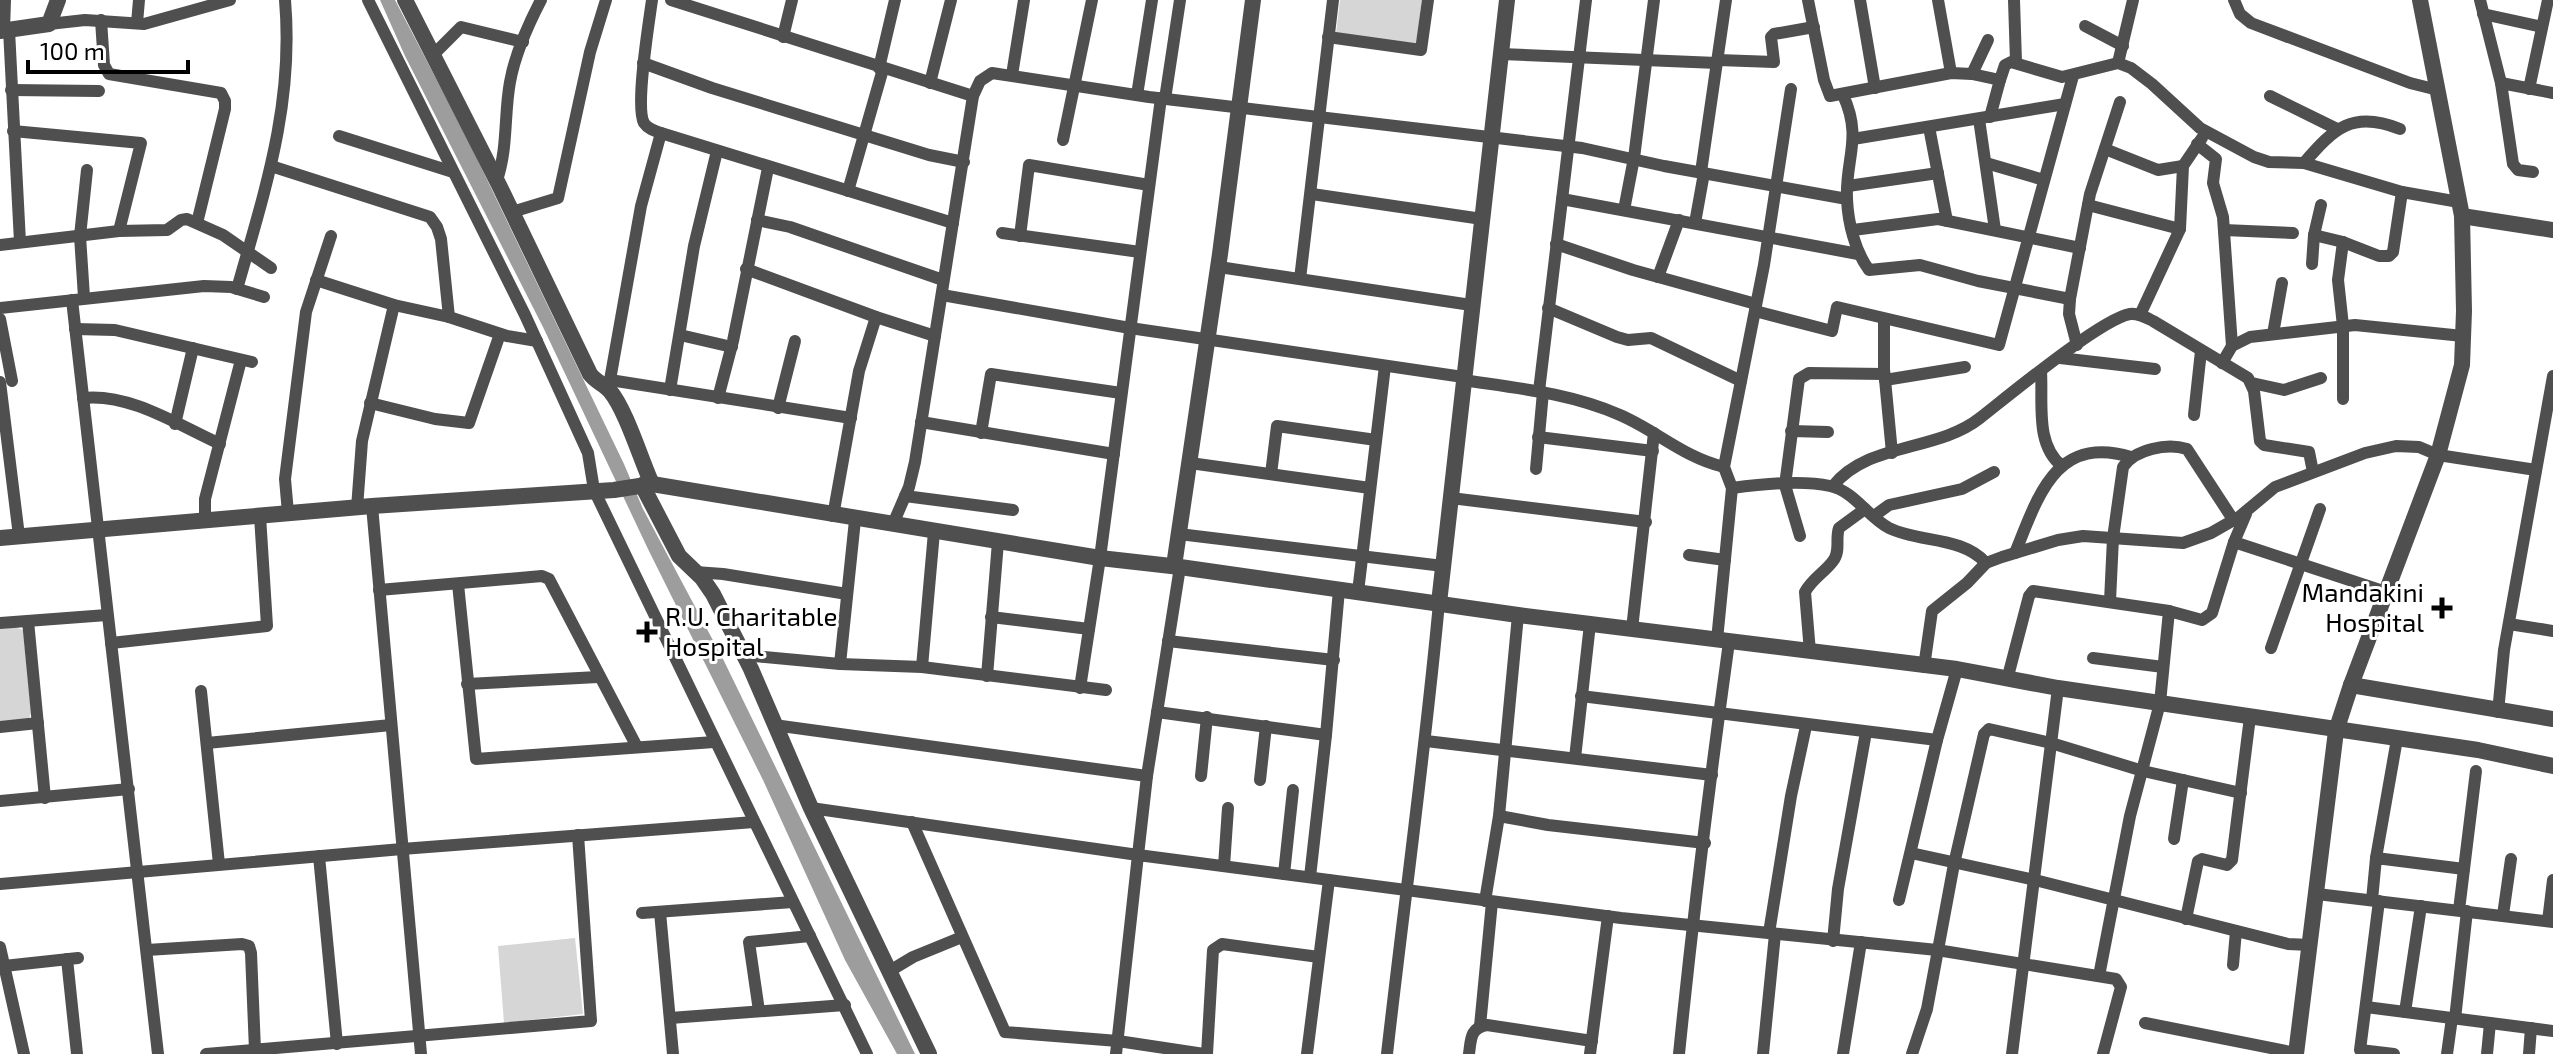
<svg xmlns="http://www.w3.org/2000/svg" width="2553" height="1054" viewBox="0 0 2553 1054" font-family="'Exo 2',sans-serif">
<rect width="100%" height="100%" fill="#fff"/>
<g fill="#d6d6d6">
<polygon points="1340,0 1422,0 1416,44 1336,33"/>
<polygon points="15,627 23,630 31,713 29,718 0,723 0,629"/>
<polygon points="575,938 583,1014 504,1023 498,946"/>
</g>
<polygon fill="#9d9d9d" points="380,0 395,0 467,138 624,464 643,509 724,661 915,1054 897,1054 845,960 763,780 648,549 543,327 405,56"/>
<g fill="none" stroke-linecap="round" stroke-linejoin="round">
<g stroke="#4f4f4f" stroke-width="12">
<polyline points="368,0 525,315 588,453 594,490 867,1054"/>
<path d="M 652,0 C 649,22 635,107 644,123 C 648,129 655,131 661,133 L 953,223"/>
<polyline points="671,0 973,96"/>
<polyline points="1808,0 1824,80 1830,96 1951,73 1972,74 2000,80 2005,65 2011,62 2062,77 2118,63 2131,68 2152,84 2200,128 2254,157 2269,162 2304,163 2402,192 2459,202"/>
<polyline points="1860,0 1875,88"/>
<polyline points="1938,0 1951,73"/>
<polyline points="2014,0 2016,62"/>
<polyline points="2234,0 2240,14 2251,23 2410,83 2438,90"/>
<polyline points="2480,0 2501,83"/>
<polyline points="2483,14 2542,27"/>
<polyline points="101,20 104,65 109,74 221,93 225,101 225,109 197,223"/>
<polyline points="137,23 139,0"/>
<polyline points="49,24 85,20 144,24 230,0"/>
<polyline points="2085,26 2123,46"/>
<polyline points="9,30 20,242"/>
<polyline points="4,31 5,0"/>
<polyline points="783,37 792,0"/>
<polyline points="1328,37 1421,50 1428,0"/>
<polyline points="1501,54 1717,63"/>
<polyline points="433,55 461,27 523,42"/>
<polyline points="1718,60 1774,62 1771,37 1774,34 1814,27"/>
<polyline points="643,63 712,88 929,155 964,162"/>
<polyline points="2118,63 2133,0"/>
<polyline points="879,68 895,0"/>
<polyline points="1972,74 1988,40"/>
<polyline points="1012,75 1024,0"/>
<polyline points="930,83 951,0"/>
<polyline points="2529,89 2548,0"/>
<polyline points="11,90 99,91"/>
<polyline points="1137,95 1152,0"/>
<path d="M 1843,95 C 1863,138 1845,159 1847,199 C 1848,223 1855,251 1869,270 L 1920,265 L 1978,281 L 2070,299 L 2090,194 L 2120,102"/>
<polyline points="2270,96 2337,129"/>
<polyline points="1165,99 1180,0"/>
<polyline points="1990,117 2000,80"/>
<polyline points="1979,119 1995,230"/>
<polyline points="1929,127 1947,221"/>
<polyline points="13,131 141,143 119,231"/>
<polyline points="339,136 453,172"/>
<polyline points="1853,139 2065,104"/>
<polyline points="1063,140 1092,0"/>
<polyline points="2197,144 2216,159 2213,183 2223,217 2232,346"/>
<polyline points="2105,149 2158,170 2183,166"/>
<polyline points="1986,163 2044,180"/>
<path d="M 2304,163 C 2334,128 2353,110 2400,129"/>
<polyline points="271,166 430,217 437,227 441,239 449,317"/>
<polyline points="1701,172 1726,0"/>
<polyline points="2533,172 2518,170 2513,164 2501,83 2553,93"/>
<path d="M 497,180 C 508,148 504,114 510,82 C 515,54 528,25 541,0"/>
<polyline points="1848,186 1938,173"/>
<polyline points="848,191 883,69"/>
<polyline points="1312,194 1482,219"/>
<polyline points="1562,199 1858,254"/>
<polyline points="2088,205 2180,229"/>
<polyline points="1624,210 1634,158 1654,0"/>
<polyline points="512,212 558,198 590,52 606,0"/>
<polyline points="757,220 790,227 943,280"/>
<polyline points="1695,223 1704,173"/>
<polyline points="1853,230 1938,219 2080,248"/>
<polyline points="2224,230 2293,233"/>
<polyline points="1002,233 1140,252"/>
<polyline points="2314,235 2343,242 2379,256 2389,256 2393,252 2402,192"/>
<polyline points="1020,236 1029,165 1149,185"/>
<polyline points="2343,242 2338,280 2343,326 2343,399"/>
<polyline points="1556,244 1633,270 1756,304"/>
<polyline points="0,245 119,231 167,230 181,220 187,219 223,235 271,268"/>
<polyline points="2312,264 2314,235 2321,205"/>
<polyline points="1219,267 1471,305"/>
<polyline points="746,269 876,317 935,336"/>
<polyline points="1658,277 1679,220"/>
<polyline points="1300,279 1333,0"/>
<polyline points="316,280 394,305 449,317 507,336 537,341"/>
<path d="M 237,289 C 265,190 294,104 285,0"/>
<polyline points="942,295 1130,328 1463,377"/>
<polyline points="84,297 80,236 87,170"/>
<polyline points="2070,299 2069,314 2077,345"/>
<polyline points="72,300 158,1054"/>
<polyline points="0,308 204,286 231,287 264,297"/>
<polyline points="1548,308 1617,337 1628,340 1651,338 1741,381"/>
<polyline points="1755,311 1832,331 1837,307 1999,345 2073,76"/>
<polyline points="2140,315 2180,229 2183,166 2202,138"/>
<polyline points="0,319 12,381"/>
<polyline points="1884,319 1884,369 1892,453"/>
<polyline points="75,329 115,330 252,362"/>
<polyline points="2273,334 2282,283"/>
<polyline points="680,335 732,347"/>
<polyline points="2060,358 2155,369"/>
<polyline points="2222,363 2232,346 2250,337 2355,325 2463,336"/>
<path d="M 2041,371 C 2043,403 2035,445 2062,466"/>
<polyline points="610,380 641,206 661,133"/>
<path d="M 1463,380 C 1516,388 1570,393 1620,415 C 1657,431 1683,457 1724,467"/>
<polyline points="1885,380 1965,367"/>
<polyline points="0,382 19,536"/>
<polyline points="2252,383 2284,390 2321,378"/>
<polyline points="605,387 610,380 851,418"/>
<polyline points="670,390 694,246 717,151"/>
<polyline points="1539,391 1586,0"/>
<path d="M 83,398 C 130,393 178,425 220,444"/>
<polyline points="718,398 733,341 768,168"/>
<polyline points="370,403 435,419 469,423 500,334"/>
<polyline points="778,408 795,341"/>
<polyline points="2194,415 2201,351"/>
<polyline points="921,422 1114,454"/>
<polyline points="175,424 193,348"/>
<polyline points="1791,431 1828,432"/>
<polyline points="981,433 991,374 1121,393"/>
<polyline points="1538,437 1653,451"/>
<polyline points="1190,463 1370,488"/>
<polyline points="1536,469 1543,392"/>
<polyline points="1271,474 1277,426 1376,440"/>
<path d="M 1833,486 C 1868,442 1937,452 1980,418 C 2007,397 2101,319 2130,314 C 2138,313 2145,317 2153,321 L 2248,378 L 2254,391 L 2260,441 L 2264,445 L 2309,452 L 2313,472"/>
<path d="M 1732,488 C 1761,484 1803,480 1830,486 C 1854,491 1868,517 1889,528 C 1919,543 1962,536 1986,563"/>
<polyline points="905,496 1013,510"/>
<polyline points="1451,498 1646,522"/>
<polyline points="372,506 421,1054"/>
<polyline points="357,508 362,441 394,305"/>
<polyline points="288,513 285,479 306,312 331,236"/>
<polyline points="833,516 859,371 876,317"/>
<polyline points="1874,516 1889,505 1962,489 1994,472"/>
<polyline points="205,521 205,499 241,360"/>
<polyline points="893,524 909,487 915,462 973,96 980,81 992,73 1149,97 1582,148 1664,166 1847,199"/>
<polyline points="1179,534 1443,566"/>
<polyline points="1800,536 1785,485 1799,379 1809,373 1884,374"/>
<polyline points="2234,542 2386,592"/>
<path d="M 2015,553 C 2038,497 2055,434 2131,457"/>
<polyline points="1689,555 1725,560"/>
<polyline points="695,572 723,574 847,594"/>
<polyline points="458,584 476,759 714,742"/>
<polyline points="379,590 542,576 549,579 637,747"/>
<polyline points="1358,592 1385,366"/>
<path d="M 2110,601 L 2113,538 L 2123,467 C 2135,449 2167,443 2187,449 L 2234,521"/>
<polyline points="991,617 1089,629"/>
<polyline points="28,621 45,798"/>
<polyline points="0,623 107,615"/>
<polyline points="2509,624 2553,631"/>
<polyline points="1632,629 1654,433"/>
<polyline points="1717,640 1732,488 1724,467 1764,265 1791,89"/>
<polyline points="1168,641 1334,660"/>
<polyline points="111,643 267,626 260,516"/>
<polyline points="2271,648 2320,509"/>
<path d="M 1810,652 L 1805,592 C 1812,579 1825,572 1833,561 C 1841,551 1835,539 1839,528 L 1865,509"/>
<polyline points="744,655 840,664 922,667 1106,690"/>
<polyline points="2093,658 2163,667"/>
<polyline points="840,664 855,520"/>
<polyline points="922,667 934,532"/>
<polyline points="1924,667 1932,611 1967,583 1986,563 2002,557 2058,540 2083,536 2183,543 2211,533 2239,517 2275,487 2365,453 2396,446 2419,447 2438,455 2536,470"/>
<polyline points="987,676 998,542"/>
<polyline points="2007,680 2029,596 2033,591 2169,611"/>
<polyline points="467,684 598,677"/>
<polyline points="1080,688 1100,558 1161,98"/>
<polyline points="201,691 219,864"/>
<polyline points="1581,696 1937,740"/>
<polyline points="1157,712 1326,735 1339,590"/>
<polyline points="2498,712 2504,650 2553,376"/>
<polyline points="774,725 1147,776"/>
<polyline points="0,727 38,723"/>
<polyline points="1426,741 1712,775"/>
<polyline points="207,743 391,725"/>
<polyline points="1575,758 1590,624"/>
<polyline points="1201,776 1207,717"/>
<polyline points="1260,780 1266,726"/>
<polyline points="0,801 129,789"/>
<polyline points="811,808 1138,855 1147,776 1180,567"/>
<polyline points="1499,816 1548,825 1705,843"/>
<polyline points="912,822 1005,1032 1118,1041 1204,1054"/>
<polyline points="2174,839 2183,780"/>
<polyline points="1911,853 2035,880 2288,944 2310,945"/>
<polyline points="319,856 337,1044"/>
<polyline points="2376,858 2397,739"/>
<polyline points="1224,866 1228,808"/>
<polyline points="1284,874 1293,790"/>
<polyline points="1310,877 1326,735"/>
<polyline points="0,884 402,849 754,822"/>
<polyline points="2317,894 2553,922"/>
<polyline points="1899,900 1937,740 1957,669"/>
<polyline points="2372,900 2376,858 2464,869"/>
<polyline points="1485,901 1499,816 1518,615"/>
<polyline points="2379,901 2360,1050 2394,1054"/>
<polyline points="2459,910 2476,771"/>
<polyline points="660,912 673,1054"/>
<polyline points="642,913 793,902"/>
<polyline points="2503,915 2511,859"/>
<polyline points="2186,919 2198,861 2202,859 2227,865 2232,860 2250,717"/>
<polyline points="2548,921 2553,880"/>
<polyline points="1769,933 1791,796 1806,726"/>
<polyline points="1833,941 1838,889 1866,732"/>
<polyline points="0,947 24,1054"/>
<polyline points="147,950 242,944 249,946 251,953 255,1050"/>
<polyline points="67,959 77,1054"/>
<polyline points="2233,965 2236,931"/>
<polyline points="4,966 78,958"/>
<polyline points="888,972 913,957 962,937"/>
<polyline points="2099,976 2130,816 2160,703 2169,611 2202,620 2212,613 2234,542 2246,514"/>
<polyline points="2366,1007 2553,1031"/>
<polyline points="759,1011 749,942 810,936"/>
<polyline points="2405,1012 2421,906"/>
<polyline points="670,1018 845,1005"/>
<polyline points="2455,1019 2467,911"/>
<polyline points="2145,1023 2296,1053"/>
<polyline points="1480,1026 1492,902"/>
<polyline points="206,1054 591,1021 578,835"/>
<polyline points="1116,1054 1138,855 1621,918 1937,950 2116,979 2121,987 2103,1054"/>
<polyline points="1207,1054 1213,950 1222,944 1319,957"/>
<polyline points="1307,1054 1329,880"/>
<path d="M 1387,1054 C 1404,904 1425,754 1439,603"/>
<path d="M 1469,1054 C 1471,1039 1470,1028 1487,1025 L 1592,1041"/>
<polyline points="1590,1054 1608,916"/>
<path d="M 1679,1054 C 1693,916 1710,779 1729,642"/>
<polyline points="1763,1054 1775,934"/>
<polyline points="1843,1054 1861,942"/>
<polyline points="1912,1054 1927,1009 1954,864 1984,734 1989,729 2051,743 2143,771 2241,793"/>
<polyline points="2012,1054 2058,688"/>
<polyline points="2447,1054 2452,1018"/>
<polyline points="2487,1054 2490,1023"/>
<polyline points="2529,1054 2531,1028"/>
</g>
<g stroke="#4f4f4f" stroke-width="16">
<path d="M 405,0 L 499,185 L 590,374 C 596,382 604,384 610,391 C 626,410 641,460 652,484"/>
<polyline points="0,31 49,24 58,0"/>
<polyline points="2462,216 2553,230"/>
<polyline points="642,485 679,556 702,578 713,594 751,669 811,808 929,1054"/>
<polyline points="0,538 372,506 614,490 652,484 1100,558 1180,567 1518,615 1957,669 2058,688 2478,750 2553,766"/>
<polyline points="1174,566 1220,254 1253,0"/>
<polyline points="1439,603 1507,0"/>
<polyline points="2351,685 2553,719"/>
<polyline points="2296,1054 2336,731 2351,685 2438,455 2462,365 2464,311 2462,216 2420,0"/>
</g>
</g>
<g fill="#000" stroke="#fff" stroke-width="3">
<path d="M2438 596h8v8h8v8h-8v8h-8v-8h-8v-8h8z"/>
<path d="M643 620h8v8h8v8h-8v8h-8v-8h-8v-8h8z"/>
</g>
<g text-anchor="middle" stroke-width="6" stroke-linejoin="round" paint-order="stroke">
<g font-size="26" fill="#000" stroke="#fff" text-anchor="end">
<text x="2424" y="602">Mandakini<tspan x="2424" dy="30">Hospital</tspan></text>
<text x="665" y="626" text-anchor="start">R.U. Charitable<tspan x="665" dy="30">Hospital</tspan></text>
</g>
</g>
<path d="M28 60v12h160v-12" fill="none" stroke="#000000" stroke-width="4"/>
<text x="40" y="60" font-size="24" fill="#000000" stroke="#ffffff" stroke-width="6" paint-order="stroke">100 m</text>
</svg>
